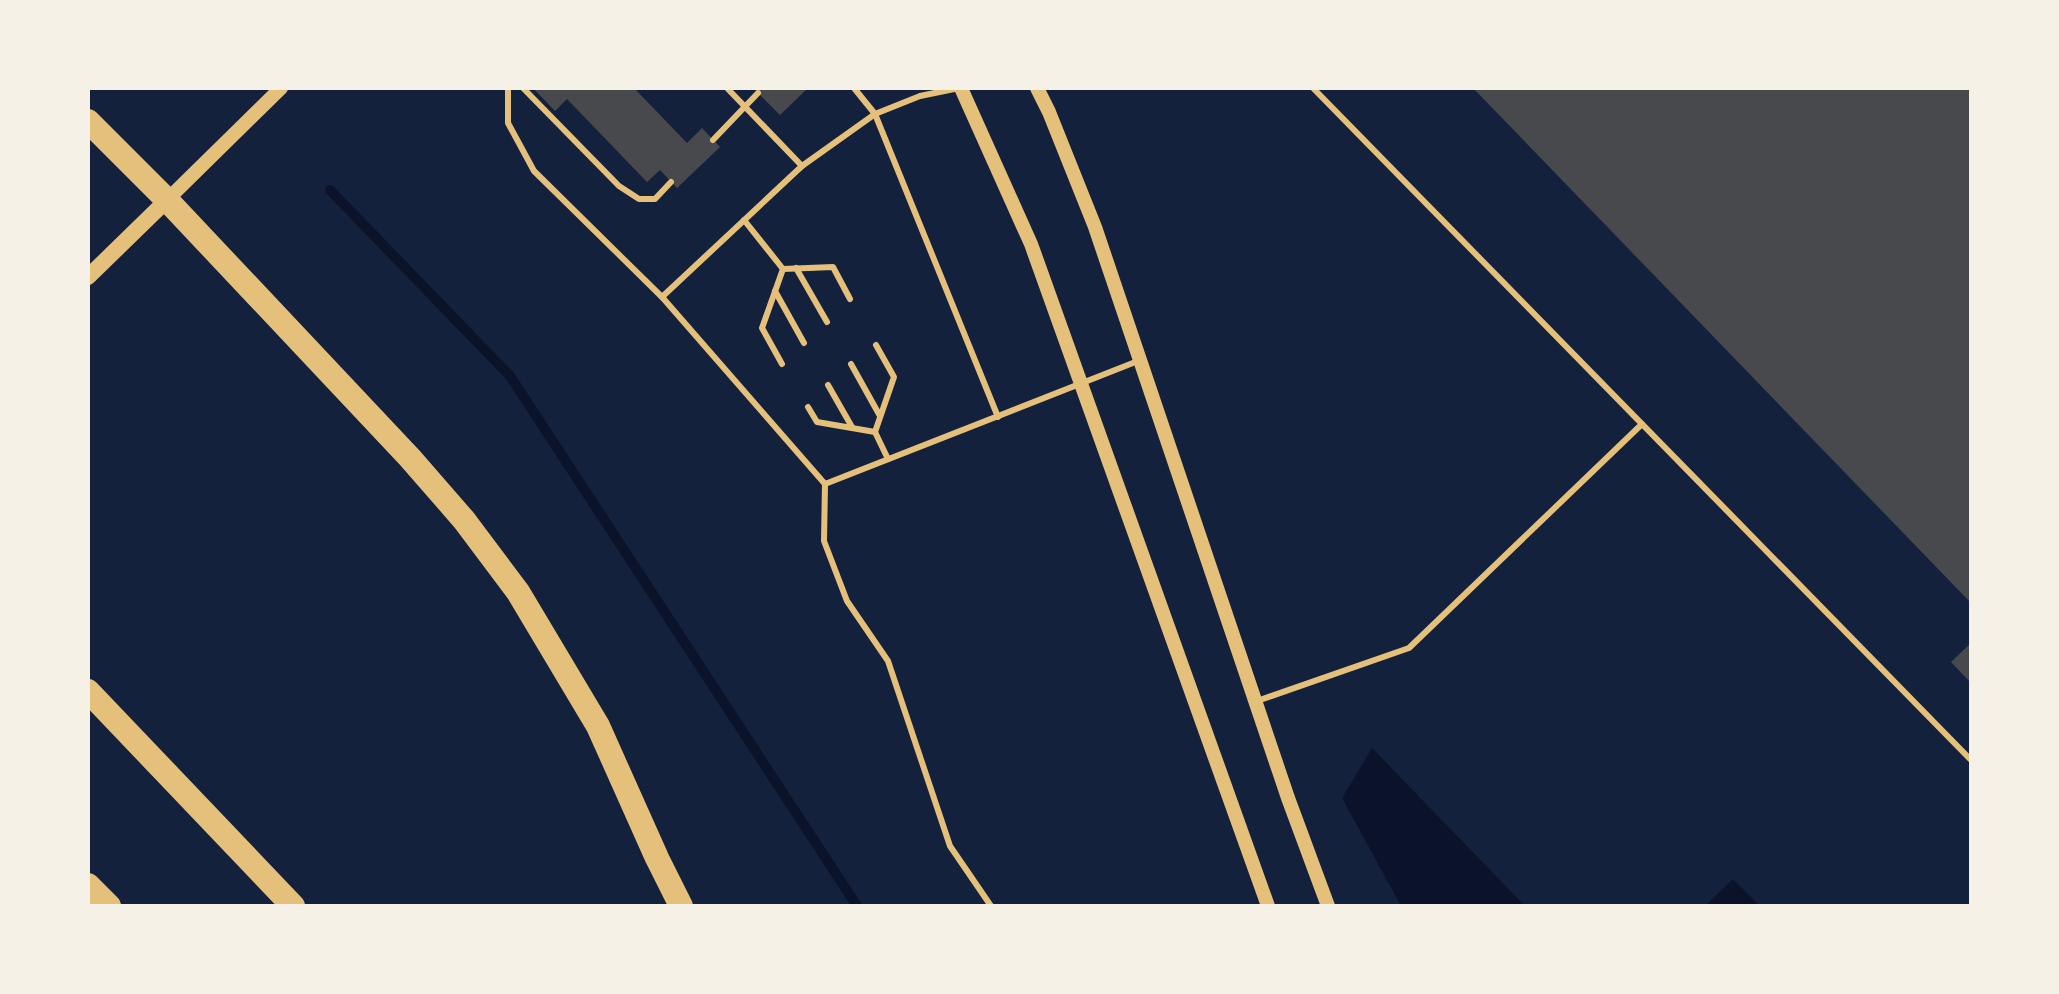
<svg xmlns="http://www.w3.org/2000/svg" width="2059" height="994" viewBox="0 0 2059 994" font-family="Quicksand,sans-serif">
<rect width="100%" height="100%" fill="#14213d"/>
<g fill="#0b132b">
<polygon points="1372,748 1525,906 1401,906 1342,798"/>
<polygon points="1733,879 1760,906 1705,906"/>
</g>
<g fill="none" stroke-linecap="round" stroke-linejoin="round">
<polyline stroke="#0b132b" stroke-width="10" points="330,190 510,376 857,906"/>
</g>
<g fill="#48494c">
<polygon points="533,88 634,88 687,143 702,128 720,147 677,188 660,170 647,182 567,99 555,111"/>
<polygon points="753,88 808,88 780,115"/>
<polygon points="1473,88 1971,88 1971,603"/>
<polygon points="1971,643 1971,683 1951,662"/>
</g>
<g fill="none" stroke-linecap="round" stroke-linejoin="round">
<g stroke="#e5c07b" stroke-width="6">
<polyline points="508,88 508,123 534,171 662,297"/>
<polyline points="523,88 619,186 639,199 655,199 671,182"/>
<polyline points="727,88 802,166"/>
<polyline points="854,88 875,114 998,417"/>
<polyline points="959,88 920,96 875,114 802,166 662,297 825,484 824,541 847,601 888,661 950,846 991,906"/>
<polyline points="1313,88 1971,760"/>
<polyline points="713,140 758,93"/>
<polyline points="744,220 783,269"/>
<polyline points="796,268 827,322"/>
<polyline points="775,291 804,343"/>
<polyline points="782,364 762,328 783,269 833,267 850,299"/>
<polyline points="851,364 880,416"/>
<polyline points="828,385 852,427"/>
<polyline points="808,407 817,422 875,432 894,377 876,345"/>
<polyline points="875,432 888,459"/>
<polyline points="825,484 1138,361"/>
<polyline points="1257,701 1409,648 1642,424"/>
</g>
<g stroke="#e5c07b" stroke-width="14">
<polyline points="961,88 1031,244 1268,906"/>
<polyline points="1037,88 1049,112 1095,227 1288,798 1328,906"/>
<polyline points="167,200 281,88"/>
</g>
<polyline stroke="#e5c07b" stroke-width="16" points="88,277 167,200"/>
<g stroke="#e5c07b" stroke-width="24">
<polyline points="88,121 167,200 410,458 464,520 518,592 598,726 657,858 681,906"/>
<polyline points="88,691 293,906"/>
<polyline points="88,885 109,906"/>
</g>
</g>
<rect width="2059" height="994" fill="none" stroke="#f6f1e7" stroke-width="180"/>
</svg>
